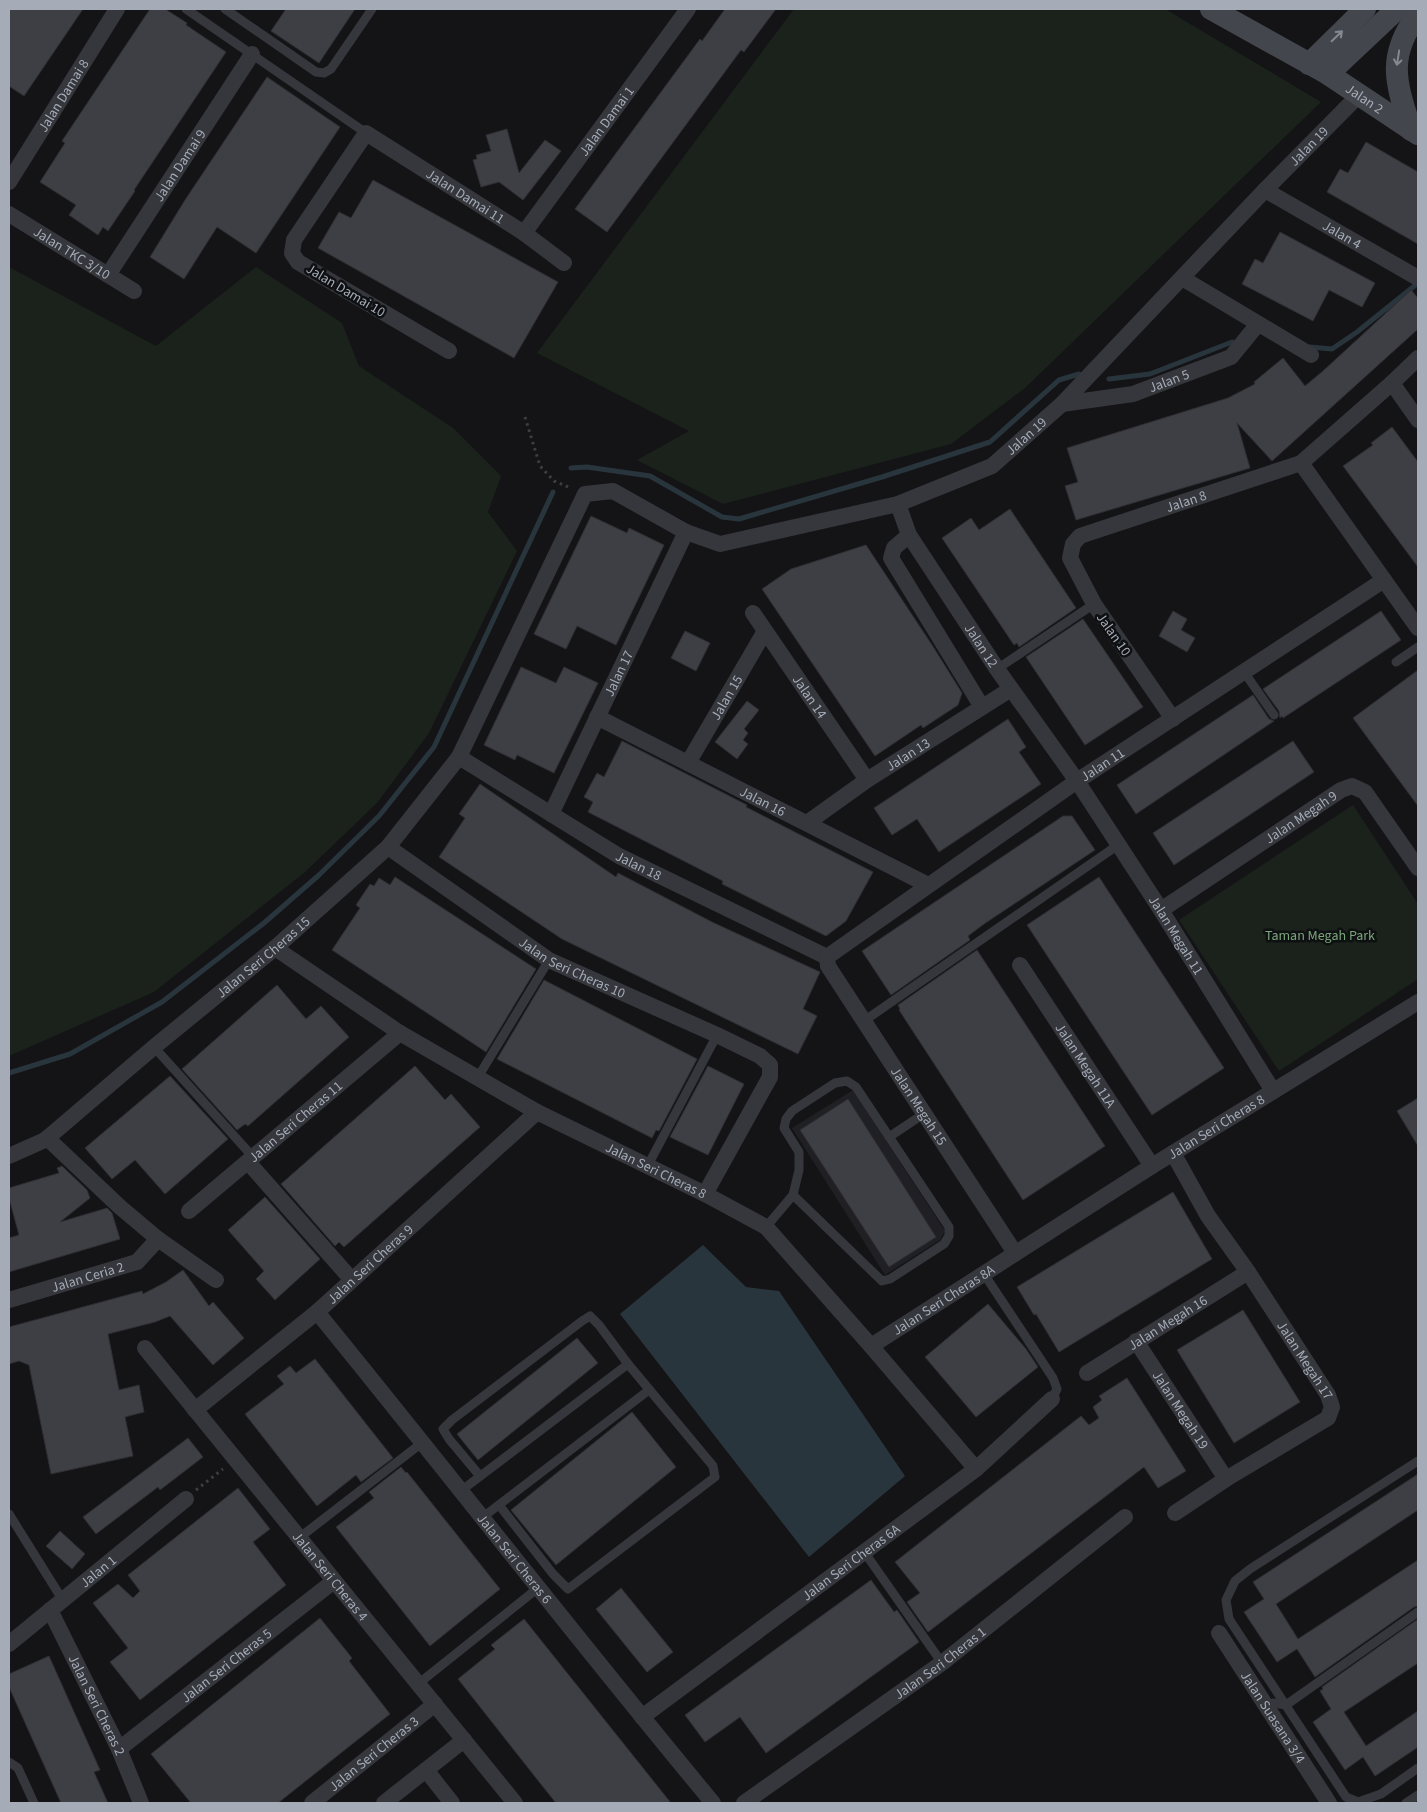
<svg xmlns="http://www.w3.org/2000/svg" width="1427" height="1812" viewBox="0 0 1427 1812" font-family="'Source Sans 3',sans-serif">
<rect width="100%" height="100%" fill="#141417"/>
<polygon fill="#202024" points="853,1090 945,1231 940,1240 885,1275 792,1128"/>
<g fill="#1a221b">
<polygon points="794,9 1165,9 1321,102 1025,388 951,444 723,504 637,460 689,431 537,353"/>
<polygon points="9,267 156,346 256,267 342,323 359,366 453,428 501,476 488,512 517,551 429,733 377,803 305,872 154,992 9,1056"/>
<polygon points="1353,805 1418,904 1418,979 1279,1071 1179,920"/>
</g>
<polygon fill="#29353c" points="703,1245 746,1287 779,1291 905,1476 809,1557 620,1314"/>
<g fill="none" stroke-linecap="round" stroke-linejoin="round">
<g stroke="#29353c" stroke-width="5">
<polyline points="1310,347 1332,349 1357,332 1418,283"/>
<polyline points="1109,379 1150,374 1232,342"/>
<polyline points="571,468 587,467 650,476 722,517 739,519 882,477 990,442 1059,380 1079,374"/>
<polyline points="9,1073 70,1054 162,1002 264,923 319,875 379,816 434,747 553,492"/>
</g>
</g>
<g fill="#3e3f44" stroke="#2e2e33">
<polygon points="9,9 83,9 24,96 9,86"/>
<polygon points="150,9 165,9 187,23 186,25 226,52 134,190 135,191 108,231 103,227 98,235 69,215 76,205 40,182 65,143 62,141"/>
<polygon points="286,9 355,9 319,63 271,31"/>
<polygon points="725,9 776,9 744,52 741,50 607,232 575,209 700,39 702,41"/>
<polygon points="267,77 340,127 256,253 217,227 184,279 150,257 185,200"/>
<polygon points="507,129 519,173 545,140 561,151 523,200 499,182 481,187 473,160 477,159 476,155 491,151 486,135"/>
<polygon points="1366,142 1418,172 1418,244 1327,192 1340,169 1348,173"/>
<polygon points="373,180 558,282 514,358 318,248 339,212 351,218"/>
<polygon points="1280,232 1375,283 1362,307 1329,290 1313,321 1242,284 1255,259 1263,263"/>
<polygon points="1411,290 1418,298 1418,329 1272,461 1237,423 1250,468 1076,520 1065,486 1078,482 1067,448 1228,398 1255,384 1254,382 1283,358 1305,386 1323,371"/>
<polygon points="1392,427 1418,462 1418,567 1343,466 1373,445 1371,443"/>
<polygon points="1010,509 1076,608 1019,647 1017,643 1014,645 942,538 971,518 979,530"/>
<polygon points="591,516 627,533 629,528 664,545 616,645 577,626 566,649 534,634"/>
<polygon points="866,545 932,645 962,693 958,705 923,728 921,725 875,756 762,589 791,569"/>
<polygon points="1173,611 1187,619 1181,630 1195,638 1187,652 1159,636"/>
<polygon points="1381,611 1401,640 1283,718 1282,716 1280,718 1279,711 1263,689"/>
<polygon points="1083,619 1143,707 1085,745 1026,657"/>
<polygon points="685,631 710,643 696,671 671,658"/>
<polygon points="521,667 556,683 564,667 598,683 554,773 517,755 515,760 484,745"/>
<polygon points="1418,670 1418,806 1353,718"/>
<polygon points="1253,695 1269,719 1274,721 1136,814 1117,785"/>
<polygon points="747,701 759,710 744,729 748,733 743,740 748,744 737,759 715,742"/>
<polygon points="1008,719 1026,747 1019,752 1041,784 939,852 917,819 892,835 874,808"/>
<polygon points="622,741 747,805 746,807 873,872 846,921 826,936 722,884 723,881 588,812 593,802 584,797 597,773 604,777"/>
<polygon points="1293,741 1314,772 1174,865 1153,833"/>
<polygon points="480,784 616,877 618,873 712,922 820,972 803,1009 817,1016 798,1054 562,939 439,857 465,818 459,814"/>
<polygon points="1063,816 1072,816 1095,850 984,924 968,936 970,940 891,995 862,951"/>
<polygon points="395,877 536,969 486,1052 332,950 360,908 356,905 370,884 374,886 379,878 390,885"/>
<polygon points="1099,877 1224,1068 1152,1115 1027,925"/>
<polygon points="977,950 1105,1146 1023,1200 899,1010 900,1009 898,1005"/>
<polygon points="544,980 697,1059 659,1131 656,1130 652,1138 497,1059"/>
<polygon points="277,985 306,1019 321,1006 349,1037 248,1126 245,1124 237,1130 182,1069"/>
<polygon points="415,1066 445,1100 451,1094 480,1127 344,1247 339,1242 335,1246 281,1184"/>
<polygon points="708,1066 744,1084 708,1155 670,1137"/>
<polygon points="170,1076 228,1139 165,1194 135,1160 112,1179 85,1148"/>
<polygon points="1418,1098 1418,1146 1397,1111"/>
<polygon points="848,1099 936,1237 889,1267 800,1130"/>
<polygon points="62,1166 87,1190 90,1198 60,1222 107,1208 112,1213 120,1239 9,1272 9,1238 19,1235 9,1198 9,1188 59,1173 57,1168"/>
<polygon points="1173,1192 1212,1259 1059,1352 1036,1314 1034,1315 1017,1287"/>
<polygon points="265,1197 320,1259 275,1300 256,1279 264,1271 228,1230"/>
<polygon points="183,1270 209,1306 213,1302 244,1338 213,1365 170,1316 155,1322 108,1334 119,1390 139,1385 144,1412 125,1417 133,1456 51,1474 29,1365 19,1361 9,1364 9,1327 142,1291 143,1294 166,1282"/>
<polygon points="988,1304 1026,1349 1038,1367 976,1417 925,1357"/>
<polygon points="1243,1310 1300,1402 1234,1443 1177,1350"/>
<polygon points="577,1338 598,1363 478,1460 457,1434"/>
<polygon points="315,1359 393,1458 361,1482 356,1475 317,1506 245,1414 284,1384 277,1376 290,1366 296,1373"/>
<polygon points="1127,1378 1186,1471 1158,1488 1144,1467 928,1632 907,1602 920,1593 895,1562 1081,1416 1089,1425 1099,1418 1093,1407 1102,1400 1099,1396"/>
<polygon points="632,1412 676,1467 556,1565 511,1510"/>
<polygon points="188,1438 203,1457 160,1490 158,1487 96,1534 83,1517"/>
<polygon points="401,1467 406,1473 407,1472 500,1589 430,1646 336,1527 374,1498 369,1492"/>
<polygon points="1418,1474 1418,1510 1276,1604 1298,1639 1418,1560 1418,1606 1414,1607 1315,1677 1297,1649 1277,1662 1244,1612 1264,1599 1253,1582"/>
<polygon points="238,1488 270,1529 253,1542 286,1585 140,1700 110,1662 128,1648 93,1603 118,1584 133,1598 140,1591 128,1575"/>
<polygon points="60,1531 85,1554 72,1569 46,1546"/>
<polygon points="871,1580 894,1612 897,1610 919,1642 766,1753 740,1717 705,1742 685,1715"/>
<polygon points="621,1588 673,1652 647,1672 596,1609"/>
<polygon points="320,1618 352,1658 349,1661 390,1714 278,1803 191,1803 151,1754"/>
<polygon points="524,1619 651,1778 671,1803 556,1803 540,1783 458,1679 495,1649 491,1645"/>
<polygon points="1418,1619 1418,1663 1344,1712 1366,1746 1418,1711 1418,1747 1375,1776 1363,1757 1345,1770 1313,1722 1331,1709 1320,1691 1323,1689 1322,1687"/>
<polygon points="49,1656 100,1770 94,1772 108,1803 61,1803 9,1687 9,1674"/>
</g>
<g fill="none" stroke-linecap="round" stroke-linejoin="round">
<g stroke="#3b3e43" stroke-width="3" stroke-dasharray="2.5 4" stroke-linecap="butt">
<polyline points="525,417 540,466 554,481 571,488"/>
<polyline points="196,1490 223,1469"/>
</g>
<g stroke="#35373c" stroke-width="9">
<polyline points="186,9 366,133"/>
<polyline points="225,9 316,72 324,73 331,69 372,9"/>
<polyline points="1396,662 1418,647"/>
<polyline points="997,669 1094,604"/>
<polyline points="1244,672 1274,715"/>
<polyline points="864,1021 1118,845"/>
<polyline points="154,1047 253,1157"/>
<polyline points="478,1077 549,960"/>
<polyline points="889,1137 925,1113"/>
<polyline points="647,1167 717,1035"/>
<polyline points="766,1227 793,1195 799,1170 799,1152 784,1128 786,1119 792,1111 835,1083 847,1081 856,1087 949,1227 949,1236 944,1244 890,1279 882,1281 793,1195"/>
<polyline points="984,1274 1053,1378 1057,1389 1052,1399"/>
<polyline points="1418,1461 1250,1569 1235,1581 1226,1600 1229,1619 1346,1797 1358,1802 1381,1794 1418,1768"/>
<polyline points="480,1476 449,1439 443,1429 452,1420 582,1321 590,1316 599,1325 628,1364"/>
<polyline points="462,1490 628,1364 713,1466 715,1477 568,1589 553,1574 499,1505"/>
<polyline points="9,1514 62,1599"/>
<polyline points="483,1517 649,1390"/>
<polyline points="299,1538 423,1442"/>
<polyline points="865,1553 942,1663"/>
<polyline points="418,1684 538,1588"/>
<polyline points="1267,1708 1273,1703 1286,1705 1418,1612"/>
<polyline points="9,1762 18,1768 34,1803"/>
<polyline points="1406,1803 1418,1795"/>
</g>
<g stroke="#35373c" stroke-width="16">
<path id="s1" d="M 9,182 L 117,9"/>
<path id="s2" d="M 1265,190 L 1418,278"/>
<path id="s3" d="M 9,214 L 134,291"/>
<path id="s4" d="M 524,233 L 688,9"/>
<path id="s5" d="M 108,275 L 252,54"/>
<polyline points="1182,278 1311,355"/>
<path id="s6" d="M 449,351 L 298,262 L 292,253 L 294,240 L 366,133 L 524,233 L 564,263"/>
<polyline points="1392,383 1418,420"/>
<path id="s7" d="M 1062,404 L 1133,394 L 1231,357 L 1258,324"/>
<polyline points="1301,463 1418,628"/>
<path id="s8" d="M 898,504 L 909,535 L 997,669 L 1077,781 L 1161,910 L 1273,1091"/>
<polyline points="909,535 894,548 891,558 982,707"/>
<path id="s9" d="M 753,613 L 867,780"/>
<path id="s10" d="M 597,717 L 928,885"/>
<path id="s11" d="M 1173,719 L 1094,604 L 1070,558 L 1073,544 L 1080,536 L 1301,463 L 1392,383 L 1418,358"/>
<path id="s12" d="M 459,757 L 619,856 L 827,957"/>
<path id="s13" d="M 688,763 L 765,631"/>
<path id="s14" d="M 551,814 L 686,532"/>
<path id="s15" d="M 807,823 L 867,780 L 1011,689"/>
<path id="s16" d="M 388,847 L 549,960 L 717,1035 L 760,1056 L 770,1065 L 770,1077 L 705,1194"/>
<path id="s17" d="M 1161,910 L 1341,790 L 1352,786 L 1365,792 L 1418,868"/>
<path id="s18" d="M 275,948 L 400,1033 L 537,1112 L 705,1194 L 766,1227 L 871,1346 L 976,1469"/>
<path id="s19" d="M 827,957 L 1077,781 L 1384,580"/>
<path id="s20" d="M 827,957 L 828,966 L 1015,1253"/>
<path id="s21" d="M 1020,965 L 1152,1166"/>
<polyline points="47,1138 120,1207 158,1239 216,1280"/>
<path id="s22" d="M 1173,1153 L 1208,1216 L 1248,1272 L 1328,1395 L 1332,1407 L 1328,1418 L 1226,1479 L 1175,1513"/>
<path id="s23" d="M 9,1156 L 45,1140 L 154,1047 L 275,948 L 388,847 L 459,757 L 585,494 L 613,491 L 686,532 L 720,544 L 898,504 L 992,466 L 1062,404 L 1265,190 L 1359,95"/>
<polyline points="248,1162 352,1280"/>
<path id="s24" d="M 189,1211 L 400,1033"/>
<path id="s25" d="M 9,1300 L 137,1262 L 158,1239"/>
<path id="s26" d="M 317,1312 C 450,1475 579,1642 713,1803"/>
<path id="s27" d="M 1136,1341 L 1226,1479"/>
<path id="s28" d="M 871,1346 L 1152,1166 L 1418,1002"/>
<path id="s29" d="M 145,1348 L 515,1803"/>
<path id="s30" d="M 1087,1373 L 1248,1272"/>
<path id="s31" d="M 195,1410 L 317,1312 L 537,1112"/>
<path id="s32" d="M 50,1610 L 119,1749 L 141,1803"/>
<path id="s33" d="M 1219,1633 L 1329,1803"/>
<path id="s34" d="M 9,1644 L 186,1499"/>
<path id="s35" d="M 642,1717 L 976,1469 L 1052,1399"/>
<path id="s36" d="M 119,1749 L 334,1581"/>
<polyline points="426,1770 452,1803"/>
<path id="s37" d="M 312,1803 L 435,1704"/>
<polyline points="384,1803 464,1740"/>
<path id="s38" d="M 744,1803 L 942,1663 L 1125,1517"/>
</g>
<g stroke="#43464c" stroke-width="22">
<path id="s39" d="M 1211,9 L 1328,74 L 1418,134"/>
<polyline points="1309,64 1365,9"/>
<polyline points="1328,74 1397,9"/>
<path d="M 1411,130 C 1396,83 1386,57 1418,14"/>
</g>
</g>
<defs><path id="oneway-shaft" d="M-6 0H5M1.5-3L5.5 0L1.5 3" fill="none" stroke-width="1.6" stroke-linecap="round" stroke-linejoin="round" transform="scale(1.25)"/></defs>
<g stroke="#838892">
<use href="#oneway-shaft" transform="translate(1337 36) rotate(-44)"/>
<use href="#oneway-shaft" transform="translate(1398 58) rotate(99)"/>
</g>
<g text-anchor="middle" stroke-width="5" stroke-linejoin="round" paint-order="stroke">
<g font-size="14" fill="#a5acb8" stroke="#0f1012">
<text dy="5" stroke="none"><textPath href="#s1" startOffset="102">Jalan Damai 8</textPath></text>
<text dy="5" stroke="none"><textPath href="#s39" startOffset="178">Jalan 2</textPath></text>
<text dy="5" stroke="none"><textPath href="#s4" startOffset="139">Jalan Damai 1</textPath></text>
<text dy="5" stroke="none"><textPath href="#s23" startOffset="1779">Jalan 19</textPath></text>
<text dy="5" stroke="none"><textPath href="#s5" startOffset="131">Jalan Damai 9</textPath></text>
<text dy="5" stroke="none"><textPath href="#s6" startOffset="446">Jalan Damai 11</textPath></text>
<text dy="5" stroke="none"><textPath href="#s2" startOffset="89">Jalan 4</textPath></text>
<text dy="5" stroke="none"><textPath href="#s3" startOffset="74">Jalan TKC 3/10</textPath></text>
<text transform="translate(346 290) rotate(31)" y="5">Jalan Damai 10</text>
<text dy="5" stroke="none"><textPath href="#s7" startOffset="110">Jalan 5</textPath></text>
<text dy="5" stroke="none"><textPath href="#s23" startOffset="1374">Jalan 19</textPath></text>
<text dy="5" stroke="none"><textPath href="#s11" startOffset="328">Jalan 8</textPath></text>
<text transform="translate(1114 634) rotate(55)" y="5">Jalan 10</text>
<text dy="5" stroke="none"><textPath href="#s8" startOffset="165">Jalan 12</textPath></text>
<text dy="5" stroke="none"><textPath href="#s14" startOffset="156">Jalan 17</textPath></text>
<text dy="5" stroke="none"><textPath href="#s9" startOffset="101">Jalan 14</textPath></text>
<text dy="5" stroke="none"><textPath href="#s13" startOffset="76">Jalan 15</textPath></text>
<text dy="5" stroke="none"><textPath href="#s15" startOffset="122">Jalan 13</textPath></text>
<text dy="5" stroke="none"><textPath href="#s19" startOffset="336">Jalan 11</textPath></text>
<text dy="5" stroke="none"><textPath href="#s10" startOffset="186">Jalan 16</textPath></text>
<text dy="5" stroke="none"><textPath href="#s17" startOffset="168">Jalan Megah 9</textPath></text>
<text dy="5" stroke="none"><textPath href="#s12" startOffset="210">Jalan 18</textPath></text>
<text dy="5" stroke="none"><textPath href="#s8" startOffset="514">Jalan Megah 11</textPath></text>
<text dy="5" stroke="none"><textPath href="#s23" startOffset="324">Jalan Seri Cheras 15</textPath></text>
<text dy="5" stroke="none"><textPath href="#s16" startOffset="221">Jalan Seri Cheras 10</textPath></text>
<text dy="5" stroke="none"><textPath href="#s21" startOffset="120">Jalan Megah 11A</textPath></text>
<text dy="5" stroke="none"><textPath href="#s20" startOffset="176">Jalan Megah 15</textPath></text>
<text dy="5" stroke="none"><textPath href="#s24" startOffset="139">Jalan Seri Cheras 11</textPath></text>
<text dy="5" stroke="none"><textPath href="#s28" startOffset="409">Jalan Seri Cheras 8</textPath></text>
<text dy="5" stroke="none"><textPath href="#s18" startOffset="442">Jalan Seri Cheras 8</textPath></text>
<text dy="5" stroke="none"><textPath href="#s31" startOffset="228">Jalan Seri Cheras 9</textPath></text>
<text dy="5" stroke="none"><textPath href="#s25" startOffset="82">Jalan Ceria 2</textPath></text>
<text dy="5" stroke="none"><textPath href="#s28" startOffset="86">Jalan Seri Cheras 8A</textPath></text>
<text dy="5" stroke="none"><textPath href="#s30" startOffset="95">Jalan Megah 16</textPath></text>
<text dy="5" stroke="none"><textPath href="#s22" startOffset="246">Jalan Megah 17</textPath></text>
<text dy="5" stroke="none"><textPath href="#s27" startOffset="82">Jalan Megah 19</textPath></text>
<text dy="5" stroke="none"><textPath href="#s26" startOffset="316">Jalan Seri Cheras 6</textPath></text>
<text dy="5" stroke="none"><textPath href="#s35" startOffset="260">Jalan Seri Cheras 6A</textPath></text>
<text dy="5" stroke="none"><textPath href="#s34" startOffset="115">Jalan 1</textPath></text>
<text dy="5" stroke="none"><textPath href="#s29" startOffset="294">Jalan Seri Cheras 4</textPath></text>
<text dy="5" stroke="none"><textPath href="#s38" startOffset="241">Jalan Seri Cheras 1</textPath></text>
<text dy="5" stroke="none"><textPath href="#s36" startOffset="136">Jalan Seri Cheras 5</textPath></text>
<text dy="5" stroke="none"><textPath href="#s32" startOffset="106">Jalan Seri Cheras 2</textPath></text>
<text dy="5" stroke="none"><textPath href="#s33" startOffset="100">Jalan Suasana 3/4</textPath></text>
<text dy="5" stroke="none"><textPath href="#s37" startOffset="79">Jalan Seri Cheras 3</textPath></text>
</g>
<g font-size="14" fill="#7aa57a" stroke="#0f1012">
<text x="1320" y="940">Taman Megah Park</text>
</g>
</g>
<rect width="1427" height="1812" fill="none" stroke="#a5acb8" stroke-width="20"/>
</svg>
